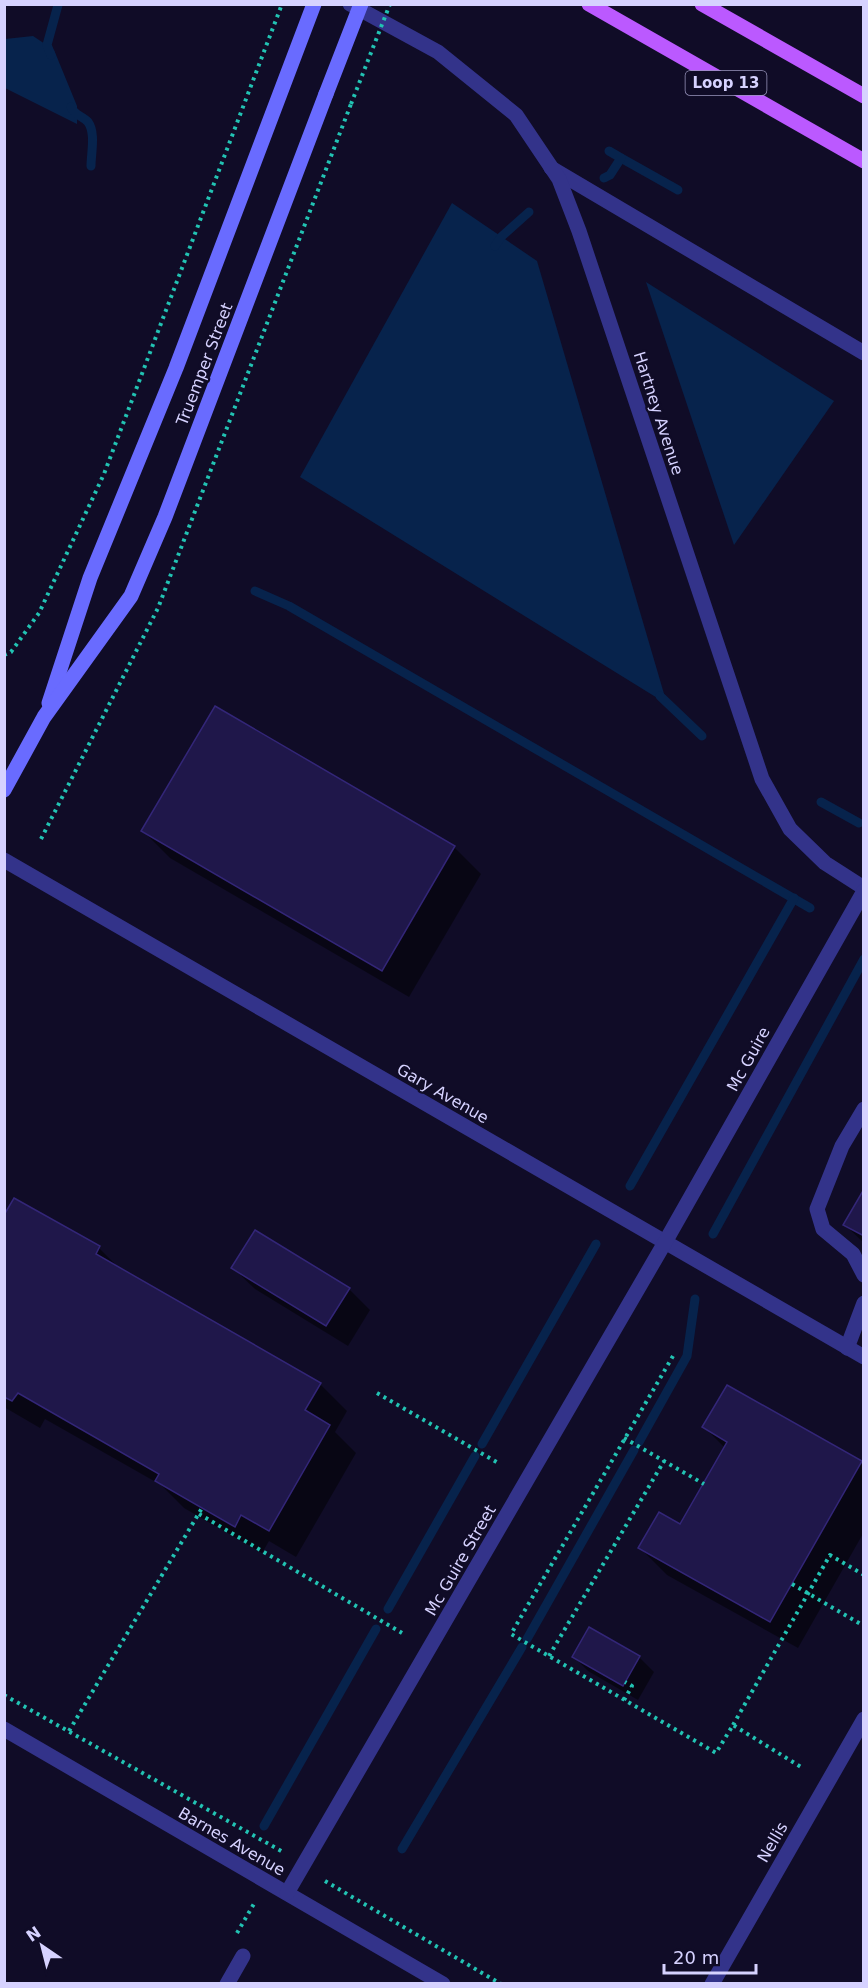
<svg xmlns="http://www.w3.org/2000/svg" width="868" height="1988" viewBox="0 0 868 1988" font-family="'DejaVu Sans',sans-serif">
<rect width="100%" height="100%" fill="#100c27"/>
<g fill="#07234c">
<polygon points="33,36 54,50 77,106 77,124 5,88 5,39"/>
<polygon points="452,203 537,261 667,704 300,477"/>
<polygon points="646,282 834,401 734,545"/>
</g>
<g fill="#0007">
<polygon points="143,831 454,847 481,874 409,997 170,858"/>
<polygon points="864,1192 864,1243 845,1225"/>
<polygon points="4,1218 99,1248 121,1270 320,1384 347,1411 335,1432 356,1453 296,1557 269,1541 262,1553 184,1508 161,1485 45,1419 40,1428 4,1407"/>
<polygon points="233,1268 349,1289 370,1310 348,1346 255,1289"/>
<polygon points="704,1427 864,1465 864,1532 798,1648 667,1575 640,1548 681,1526 725,1448"/>
<polygon points="574,1657 639,1657 654,1672 638,1700 588,1671"/>
</g>
<g fill="none" stroke-linecap="round" stroke-linejoin="round">
<g stroke="#07234c" stroke-width="9">
<polyline points="51,55 47,45 58,5"/>
<path d="M 71,107 C 74,115 83,116 88,122 C 96,133 91,153 91,166"/>
<polyline points="621,158 678,190"/>
<polyline points="604,178 610,175 621,158 609,151"/>
<polyline points="495,246 501,237 529,212"/>
<polyline points="255,591 289,606 810,908"/>
<polyline points="660,696 702,736"/>
<polyline points="821,802 859,823"/>
<polyline points="630,1186 794,898"/>
<polyline points="713,1234 864,959"/>
<polyline points="639,1442 687,1356 695,1299"/>
<polyline points="482,1444 596,1244"/>
<polyline points="388,1609 475,1456"/>
<polyline points="527,1639 634,1450"/>
<polyline points="264,1826 376,1629"/>
<polyline points="402,1849 522,1647"/>
</g>
</g>
<g fill="#1f174a" stroke="#332678" stroke-width="1.5">
<polygon points="215,706 455,846 382,971 141,831"/>
<polygon points="864,1189 864,1236 843,1225"/>
<polygon points="14,1198 100,1246 96,1254 321,1383 305,1410 330,1425 269,1531 241,1515 235,1527 155,1481 159,1474 18,1393 12,1401 4,1397 4,1215"/>
<polygon points="255,1230 350,1288 326,1326 231,1268"/>
<polygon points="727,1385 862,1461 770,1622 638,1548 659,1512 680,1524 727,1442 702,1427"/>
<polygon points="589,1627 640,1656 623,1686 572,1657"/>
</g>
<g fill="none" stroke-linecap="round" stroke-linejoin="round">
<g stroke="#22c3b3" stroke-width="4" stroke-dasharray="3 4.5" stroke-linecap="butt">
<polyline points="4,655 11,652 39,613 104,474 282,4"/>
<polyline points="41,839 158,608 351,104"/>
<polyline points="673,1356 511,1634 716,1753 733,1725 801,1767"/>
<polyline points="377,1393 500,1464"/>
<polyline points="624,1438 704,1484"/>
<polyline points="199,1514 402,1633"/>
<polyline points="792,1584 864,1626"/>
<polyline points="549,1656 664,1461"/>
<polyline points="4,1695 283,1852"/>
<polyline points="624,1700 632,1686 625,1682"/>
<polyline points="733,1725 830,1555 864,1575"/>
<polyline points="69,1731 202,1508"/>
<polyline points="325,1881 501,1984"/>
<polyline points="237,1933 255,1902"/>
</g>
<g stroke="#33338a" stroke-width="15">
<polyline points="551,168 864,353"/>
<polyline points="864,1109 842,1146 817,1209 823,1229 853,1254 864,1275"/>
<polyline points="847,1348 864,1303"/>
</g>
<g stroke="#33338a" stroke-width="15">
<polyline points="350,4 438,52 516,115 559,179 579,231 762,779 790,829 825,863 864,888"/>
<polyline points="4,860 864,1357"/>
<polyline points="4,1729 443,1984"/>
<polyline points="287,1893 664,1244 864,891"/>
<polyline points="227,1984 243,1956"/>
<polyline points="712,1984 864,1719"/>
</g>
<g stroke="#696bff" stroke-width="15">
<polyline points="49,703 90,578 176,368 314,4"/>
<polyline points="4,790 44,717 131,596 165,517 326,94"/>
</g>
<g stroke="#bb59ff" stroke-width="15">
<polyline points="589,4 864,161"/>
<polyline points="702,4 864,96"/>
</g>
<polyline stroke="#22c3b3" stroke-width="4" stroke-dasharray="3 4.5" stroke-linecap="butt" points="351,104 390,4"/>
<polyline stroke="#696bff" stroke-width="15" points="326,94 361,4"/>
</g>
<g text-anchor="middle" stroke-width="4.5" stroke-linejoin="round" paint-order="stroke">
<rect fill="#100c27" stroke="#9b97be" stroke-width="1.5" x="685.5" y="71" width="81" height="24" rx="4.5"/>
<g font-size="15" font-weight="bold" fill="#d6d2ff">
<text x="726" y="88">Loop 13</text>
</g>
<g font-size="16" fill="#d6d2ff" stroke="#100c27">
<text transform="translate(204 364) rotate(-69)" y="6">Truemper Street</text>
<text transform="translate(659 413) rotate(72)" y="6">Hartney Avenue</text>
<text transform="translate(748 1059) rotate(-61)" y="6">Mc Guire</text>
<text transform="translate(443 1093) rotate(30)" y="6">Gary Avenue</text>
<text transform="translate(460 1560) rotate(-60)" y="6">Mc Guire Street</text>
<text transform="translate(232 1841) rotate(30)" y="6">Barnes Avenue</text>
<text transform="translate(772 1842) rotate(-60)" y="6">Nellis</text>
</g>
</g>
<rect width="868" height="1988" fill="none" stroke="#d6d2ff" stroke-width="12"/>
<g transform="translate(42 1946) rotate(325)" stroke="#100c27" stroke-width="4.5" paint-order="stroke">
<path d="M0-4.5L10 22L0 15L-10 22Z" fill="#d6d2ff"/>
<text y="-9" font-size="16" font-weight="bold" text-anchor="middle" fill="#d6d2ff">N</text>
</g>
<path d="M664 1964v9h92v-9" fill="none" stroke="#d6d2ff" stroke-width="3"/>
<text x="673" y="1964" font-size="18" fill="#d6d2ff" stroke="#100c27" stroke-width="4.5" paint-order="stroke">20 m</text>
</svg>
